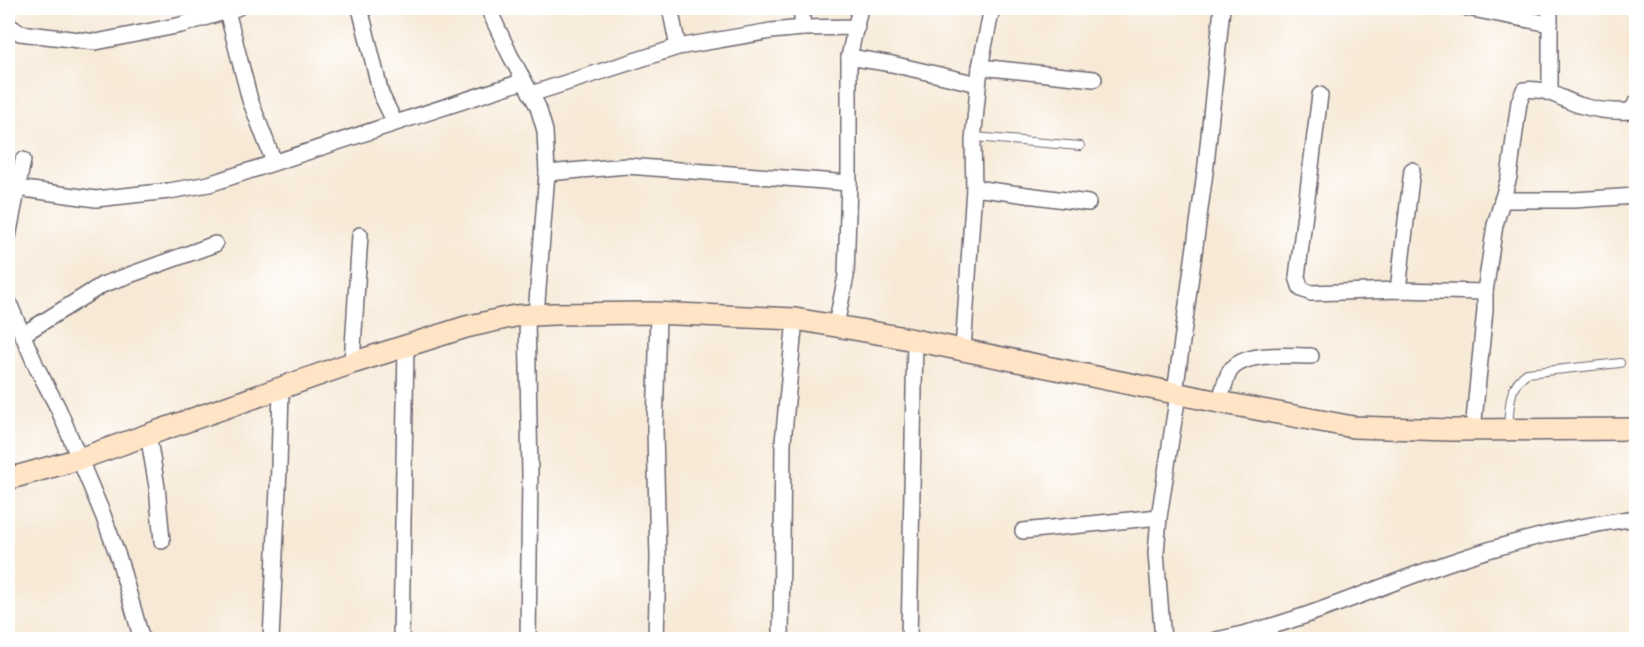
<svg xmlns="http://www.w3.org/2000/svg" width="1644" height="647" viewBox="0 0 1644 647" font-family="'Indie Flower',sans-serif">
<rect width="100%" height="100%" fill="#fff"/>
<filter id="ink" filterUnits="userSpaceOnUse"><feTurbulence type="fractalNoise" baseFrequency=".0167" numOctaves="2"/><feDisplacementMap in="SourceGraphic" scale="12" xChannelSelector="R" yChannelSelector="G"/><feConvolveMatrix kernelMatrix="1 2 1 2 8 2 1 2 1" color-interpolation-filters="sRGB"/></filter>
<filter id="wash" filterUnits="userSpaceOnUse"><feTurbulence type="fractalNoise" baseFrequency=".008" numOctaves="4" result="noise"/><feDisplacementMap in="SourceGraphic" scale="24" xChannelSelector="R" yChannelSelector="G"/><feGaussianBlur stdDeviation="1.35" result="paint"/><feColorMatrix in="noise" values="0 0 0 0 0 0 0 0 0 0 0 0 0 0 0 0 0 1.4 0 .05"/><feComposite in="paint" operator="in"/></filter>
<g filter="url(#wash)">
<rect width="100%" height="100%" fill="#f7e9d6"/>
</g>
<g filter="url(#ink)">
<g fill="none" stroke-linecap="round" stroke-linejoin="round">
<defs>
<g id="lane">
<polyline points="974,137 1080,146"/>
<path d="M 1508,428 C 1510,406 1508,386 1527,373 L 1620,363"/>
</g>
<g id="street">
<polyline points="360,8 381,94 395,123"/>
<polyline points="488,8 510,55 538,107 545,131 547,173 536,315"/>
<polyline points="670,8 678,47"/>
<polyline points="801,8 803,28"/>
<polyline points="1467,8 1550,24"/>
<polyline points="1550,8 1550,93"/>
<polyline points="227,11 250,100 274,162"/>
<polyline points="8,25 20,33 96,42 181,25 237,8"/>
<polyline points="849,57 892,64 978,84"/>
<polyline points="980,67 1094,79"/>
<polyline points="531,94 678,47 771,31 803,28 857,27"/>
<polyline points="1320,95 1297,277 1301,289 1311,293 1398,290 1485,292"/>
<polyline points="547,173 627,166 849,183"/>
<polyline points="17,188 96,199 169,191 209,184 524,81"/>
<polyline points="974,188 1088,203"/>
<polyline points="1502,200 1574,200 1636,196"/>
<polyline points="8,237 23,160"/>
<polyline points="1398,290 1412,170"/>
<polyline points="8,301 37,368 58,408 103,515 119,559 142,640"/>
<polyline points="527,316 530,475 528,640"/>
<polyline points="836,325 846,276 849,183 849,57 860,8"/>
<polyline points="22,335 102,285 215,244"/>
<polyline points="963,350 974,188 973,141 980,67 992,8"/>
<polyline points="352,363 360,235"/>
<polyline points="1175,393 1206,165 1222,8"/>
<path d="M 1219,402 C 1223,393 1225,379 1230,371 C 1244,351 1289,356 1311,356"/>
<path d="M 1473,430 L 1485,310 L 1485,292 L 1495,225 L 1509,177 L 1519,102 L 1524,90 C 1545,87 1559,98 1579,105 C 1595,110 1614,112 1631,111 L 1636,103"/>
<polyline points="148,434 157,487 162,541"/>
<polyline points="1023,531 1159,517"/>
<polyline points="271,640 279,467 281,388"/>
<polyline points="401,640 406,346"/>
<polyline points="656,640 658,558 655,430 658,313"/>
<polyline points="781,640 783,442 795,319"/>
<polyline points="909,640 915,340"/>
<polyline points="1163,640 1156,553 1159,517 1178,394"/>
<path d="M 1216,640 C 1299,624 1375,587 1454,561 C 1514,541 1574,526 1636,518"/>
</g>
<polyline id="secondary" points="8,479 79,459 352,363 466,327 515,316 553,314 652,313 795,319 894,336 1219,402 1353,427 1451,430 1636,429"/>
</defs>
<use href="#lane" stroke="#6d6871" stroke-width="10"/>
<use href="#street" stroke="#6d6871" stroke-width="18"/>
<use href="#secondary" stroke="#6d6871" stroke-width="24"/>
<use href="#lane" stroke="#fff" stroke-width="8"/>
<use href="#street" stroke="#fff" stroke-width="15"/>
<use href="#secondary" stroke="#ffe4c6" stroke-width="21"/>
</g>
</g>
<rect width="1644" height="647" fill="none" stroke="#fff" stroke-width="30"/>
</svg>
